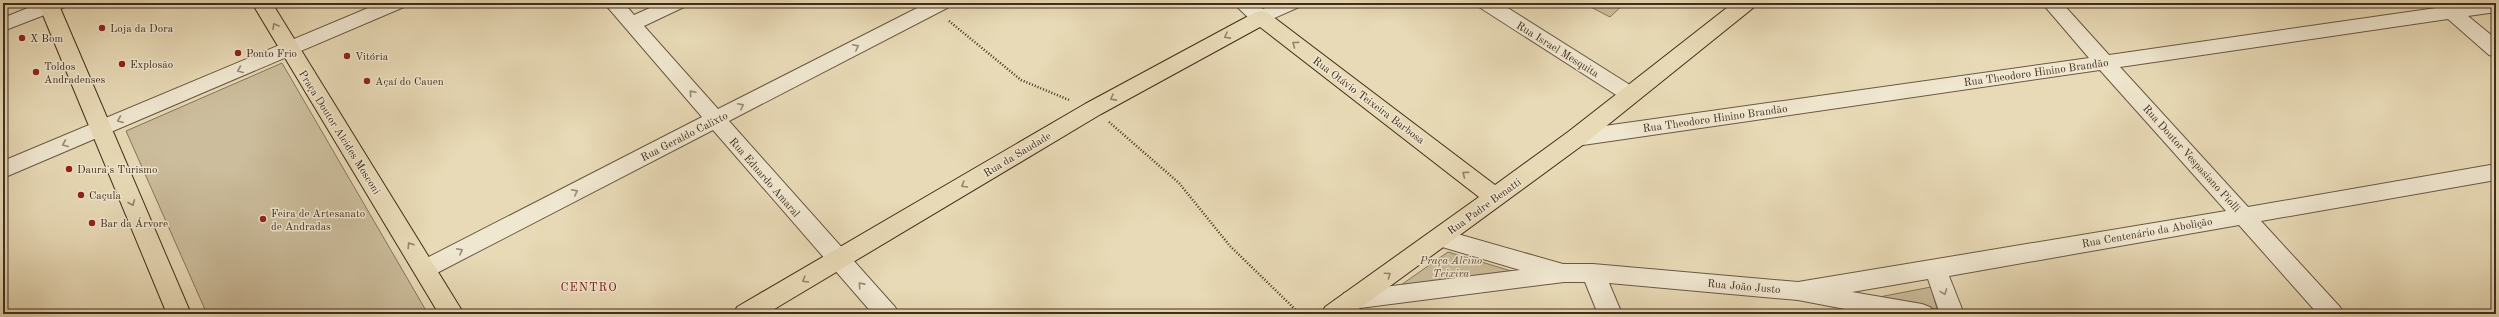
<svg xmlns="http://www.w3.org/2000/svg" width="2499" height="317" viewBox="0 0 2499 317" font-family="'Old Standard TT',serif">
<rect width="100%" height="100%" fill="#e8dab6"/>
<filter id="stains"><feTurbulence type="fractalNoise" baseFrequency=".005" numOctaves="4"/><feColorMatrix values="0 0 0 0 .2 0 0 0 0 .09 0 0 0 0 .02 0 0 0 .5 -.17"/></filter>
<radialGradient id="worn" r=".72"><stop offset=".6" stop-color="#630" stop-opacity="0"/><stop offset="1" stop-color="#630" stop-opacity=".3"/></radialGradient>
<g fill="#ccbd9c" stroke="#86755c">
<polygon points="1583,3 1625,3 1610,17"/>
<polygon points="282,63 428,314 207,314 126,131"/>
<polygon points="1448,252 1518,273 1401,285"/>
<polygon points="1931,287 1937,309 1879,297"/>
</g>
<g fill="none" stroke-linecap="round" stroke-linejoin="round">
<defs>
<g id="street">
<polygon points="40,3 67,3 65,7 3,31 3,18"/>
<polygon points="380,3 406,3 404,7 3,178 3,161"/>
<polygon points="604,3 624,3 634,15 661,3 686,3 684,7 644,26 718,109 927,3 951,3 949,7 729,121 895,307 899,314 873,314 713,130 433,275 425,278 417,275 414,269 417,263 702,117"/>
<polygon points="1233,3 1254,3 1263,9 1276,3 1301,3 1299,7 1261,24 1254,23"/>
<polygon points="1477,3 1500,3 1638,90 1641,95 1638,100 1631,102 1624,100 1479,7"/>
<polygon points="2042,3 2062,3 2109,55 2436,8 2436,3 2452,3 2455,5 2496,3 2496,12 2468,16 2496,39 2496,57 2489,55 2448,19 2120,67 2248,207 2496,164 2496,180 2261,221 2340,307 2344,314 2318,314 2239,225 1949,276 1964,314 1940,314 1928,279 1852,292 1922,304 1930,307 1934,314 1871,314 1798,300 1609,283 1622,314 1598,314 1585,282 1564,282 1352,309 1344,307 1341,300 1344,293 1352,291 1520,270 1432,244 1429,238 1432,232 1440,229 1563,264 1593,264 1798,282 2226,211 2100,70 1576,146 1569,143 1566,138 1569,133 1576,130 2089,58"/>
</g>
<g id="primary">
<polygon points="38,3 58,3 191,314 167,314"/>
<polygon points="252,3 272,3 464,314 439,314"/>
<polygon points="1733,3 1756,3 1753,8 1584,144 1352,314 1322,314 1325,307 1479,197 1260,27 1101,114 766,314 734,314 737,307 1085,104 1254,13 1261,11 1268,13 1495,185 1568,132"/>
</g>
</defs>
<use href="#street" stroke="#6b5842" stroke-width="2"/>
<use href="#primary" stroke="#412d1c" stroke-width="2"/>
<g stroke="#412d1c" stroke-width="2.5" stroke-dasharray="1 2" stroke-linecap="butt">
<polyline points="949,21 1021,80 1069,100"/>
<polyline points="1109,122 1179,183 1230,246 1300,314"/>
</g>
<use href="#street" fill="#f0e7d0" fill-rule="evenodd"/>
<use href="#primary" fill="#e8dab6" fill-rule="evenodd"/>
</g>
<defs><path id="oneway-chevron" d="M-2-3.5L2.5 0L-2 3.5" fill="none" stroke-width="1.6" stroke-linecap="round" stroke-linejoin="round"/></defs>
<g stroke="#948469">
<use href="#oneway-chevron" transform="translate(275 26) rotate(-120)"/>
<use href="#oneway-chevron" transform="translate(1227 36) rotate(152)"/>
<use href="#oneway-chevron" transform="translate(1295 44) rotate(-143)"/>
<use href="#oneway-chevron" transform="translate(1113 98) rotate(152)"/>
<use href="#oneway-chevron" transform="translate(1465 174) rotate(-143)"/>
<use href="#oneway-chevron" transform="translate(964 185) rotate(149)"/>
<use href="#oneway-chevron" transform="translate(132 203) rotate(67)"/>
<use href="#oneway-chevron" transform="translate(410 245) rotate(-122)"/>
<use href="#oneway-chevron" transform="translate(1388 275) rotate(-35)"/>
<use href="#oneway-chevron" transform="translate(805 280) rotate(150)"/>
</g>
<g stroke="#988a76">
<use href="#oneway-chevron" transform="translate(856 47) rotate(-27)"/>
<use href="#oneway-chevron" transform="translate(240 70) rotate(157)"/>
<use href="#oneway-chevron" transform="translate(692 93) rotate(-131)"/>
<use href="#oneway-chevron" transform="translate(741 106) rotate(-27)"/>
<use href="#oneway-chevron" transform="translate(120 120) rotate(157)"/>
<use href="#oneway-chevron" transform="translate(65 144) rotate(157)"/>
<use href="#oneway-chevron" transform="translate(575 192) rotate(-27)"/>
<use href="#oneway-chevron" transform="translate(460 251) rotate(-27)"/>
<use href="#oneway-chevron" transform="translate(861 285) rotate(-132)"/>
<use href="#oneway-chevron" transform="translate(1944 292) rotate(70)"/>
</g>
<g fill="#8f2418" stroke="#f0e7d0" stroke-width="1.5">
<circle cx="102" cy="28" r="4"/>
<circle cx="22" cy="38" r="4"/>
<circle cx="238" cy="53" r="4"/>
<circle cx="347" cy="56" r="4"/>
<circle cx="122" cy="64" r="4"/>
<circle cx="36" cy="72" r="4"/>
<circle cx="367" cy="81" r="4"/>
<circle cx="69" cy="169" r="4"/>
<circle cx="81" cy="195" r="4"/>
<circle cx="263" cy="219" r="4"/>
<circle cx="92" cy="223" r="4"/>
</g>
<g text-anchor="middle" stroke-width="3" stroke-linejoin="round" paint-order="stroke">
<g font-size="11" fill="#412d1c" stroke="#f0e7d0" text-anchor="start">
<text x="110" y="32">Loja da Dora</text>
<text x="30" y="42">X Bom</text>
<text x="246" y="57">Ponto Frio</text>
<text x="355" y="60">Vitória</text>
<text x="130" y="68">Explosão</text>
<text x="44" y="70">Toldos<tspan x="44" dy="13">Andradenses</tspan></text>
<text x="375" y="85">Açaí do Cauen</text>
<text x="77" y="173">Daura's Turismo</text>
<text x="89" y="199">Caçula</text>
<text x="271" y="217">Feira de Artesanato<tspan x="271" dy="13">de Andradas</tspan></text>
<text x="100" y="227">Bar da Árvore</text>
</g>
<g font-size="11" fill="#412d1c" stroke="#f0e7d0">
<text transform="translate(1558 49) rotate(32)" y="4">Rua Israel Mesquita</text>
<text transform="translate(2036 72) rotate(-8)" y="4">Rua Theodoro Hinino Brandão</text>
<text transform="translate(1369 100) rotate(37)" y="4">Rua Otávio Teixeira Barbosa</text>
<text transform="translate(1715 118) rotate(-8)" y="4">Rua Theodoro Hinino Brandão</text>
<text transform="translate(340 132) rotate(58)" y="4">Praça Doutor Alcides Mosconi</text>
<text transform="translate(684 136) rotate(-27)" y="4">Rua Geraldo Calixto</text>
<text transform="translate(1017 154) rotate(-31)" y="4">Rua da Saudade</text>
<text transform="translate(2192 158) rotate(48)" y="4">Rua Doutor Vespasiano Piolli</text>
<text transform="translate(765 177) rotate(49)" y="4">Rua Eduardo Amaral</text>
<text transform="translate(1484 206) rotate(-36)" y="4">Rua Padre Benatti</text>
<text transform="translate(2147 232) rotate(-10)" y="4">Rua Centenário da Abolição</text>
<text transform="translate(1744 286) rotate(5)" y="4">Rua João Justo</text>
</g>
<g font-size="11" font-style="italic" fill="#5d4a36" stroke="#f0e7d0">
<text x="1451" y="264">Praça Alcino<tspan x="1451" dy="13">Teixira</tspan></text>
</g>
<g font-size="12" letter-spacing="1" fill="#7a1f14" stroke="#f0e7d0">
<text x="589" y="291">CENTRO</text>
</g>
</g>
<rect width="2499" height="317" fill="none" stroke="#e8dab6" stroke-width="16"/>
<rect x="4" y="4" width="2491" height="309" fill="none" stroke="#412d1c" stroke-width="2"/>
<rect x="8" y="8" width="2483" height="301" fill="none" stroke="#412d1c"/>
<rect width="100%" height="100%" filter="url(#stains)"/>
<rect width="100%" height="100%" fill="url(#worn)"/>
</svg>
